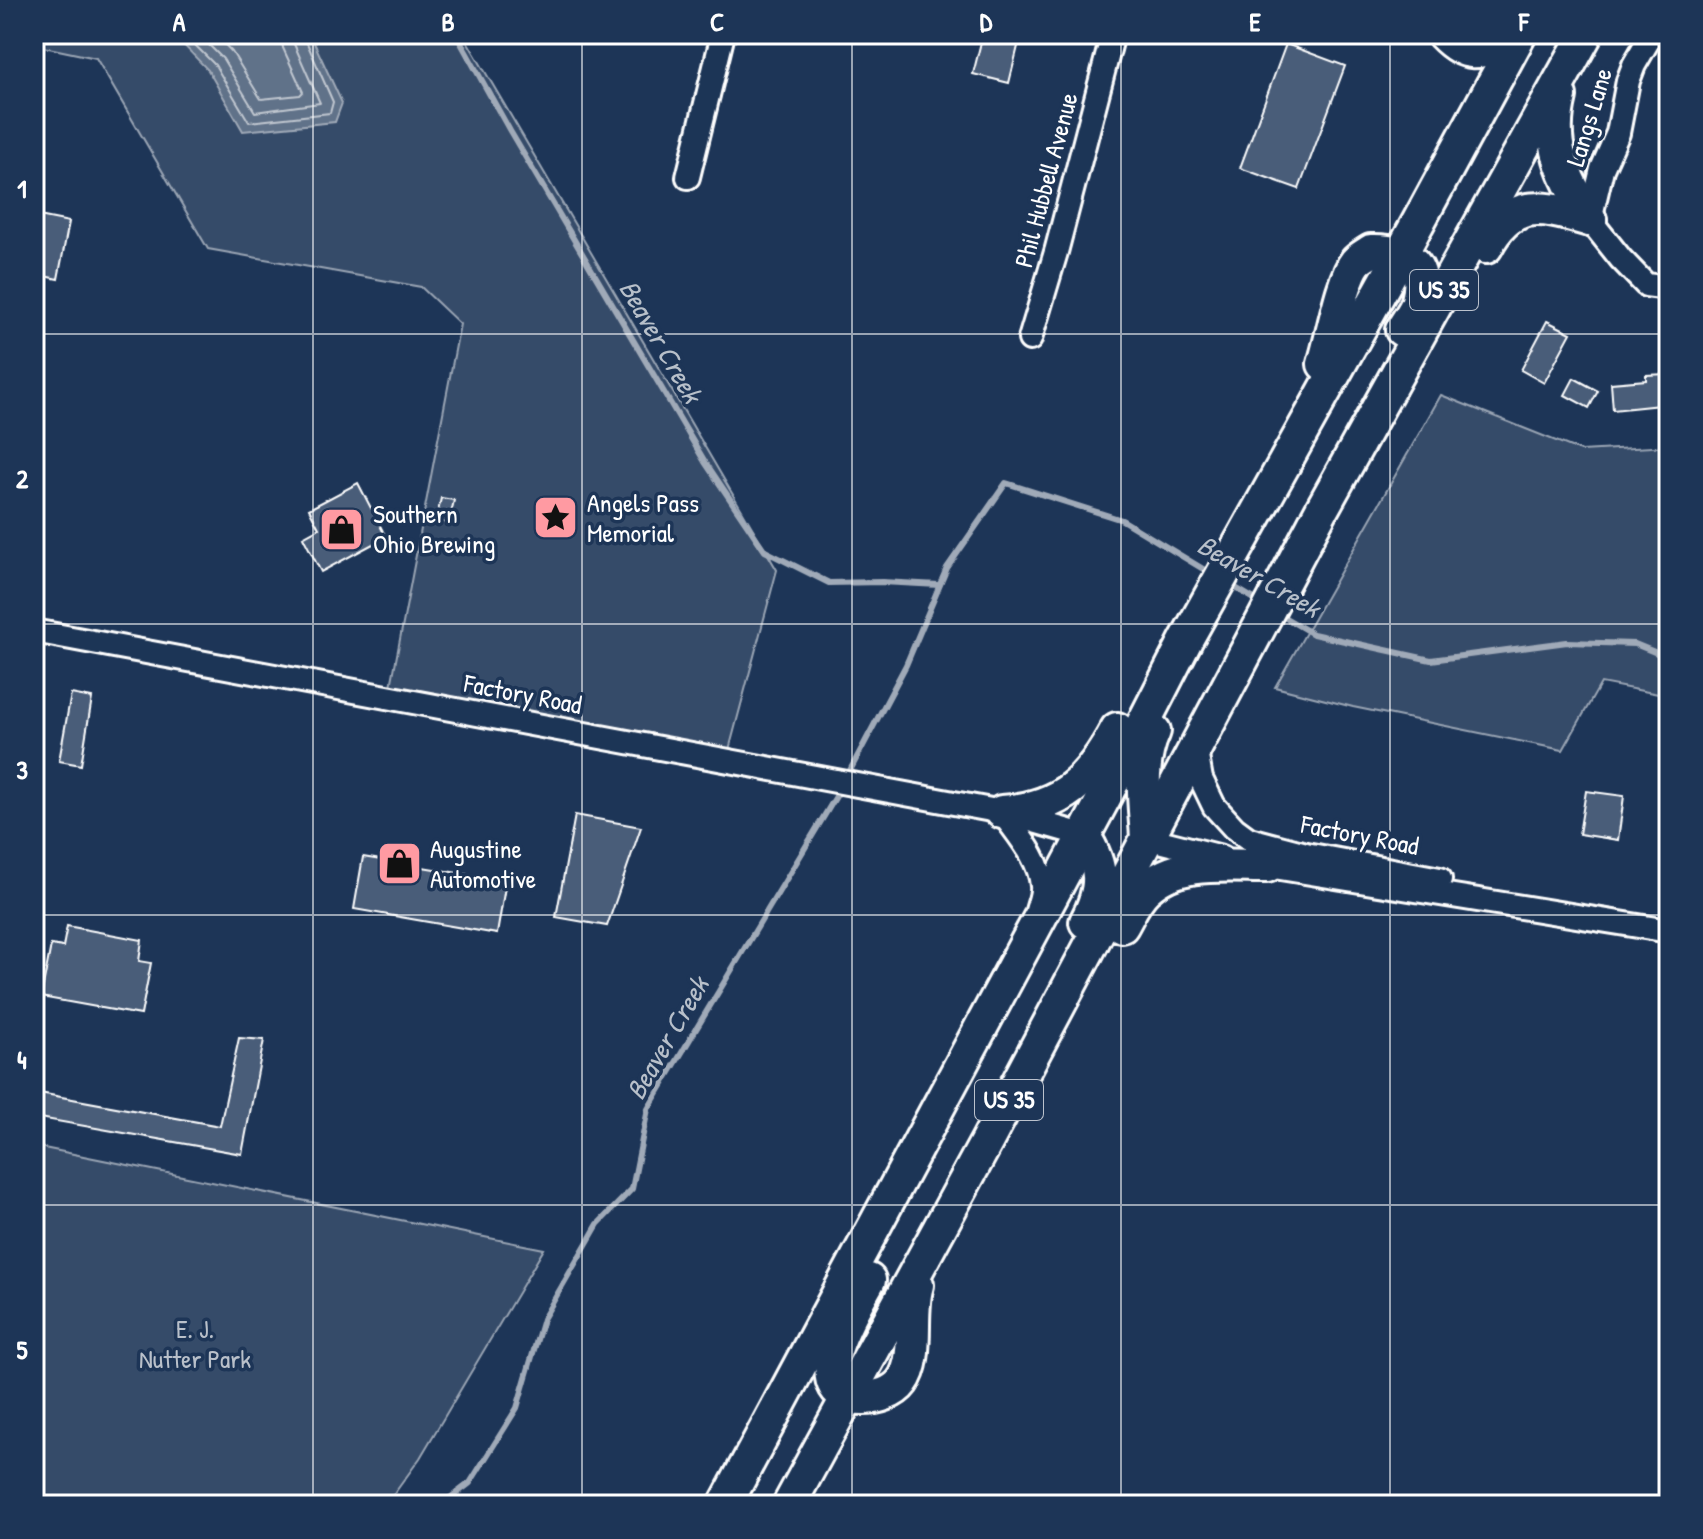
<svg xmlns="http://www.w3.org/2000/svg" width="1703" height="1539" viewBox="0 0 1703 1539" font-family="'Patrick Hand',sans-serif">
<rect width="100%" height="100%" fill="#1d3557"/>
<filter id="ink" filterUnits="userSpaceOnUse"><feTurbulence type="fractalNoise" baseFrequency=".0125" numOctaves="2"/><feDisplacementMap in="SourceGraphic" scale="16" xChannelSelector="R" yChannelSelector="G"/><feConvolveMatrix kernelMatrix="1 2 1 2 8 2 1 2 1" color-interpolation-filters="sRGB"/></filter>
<g filter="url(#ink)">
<g fill="#364b69" stroke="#9aa5b4" stroke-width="2">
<polygon points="34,34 463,34 777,570 726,761 389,697 460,324 421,287 208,249 96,58 34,45"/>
<polygon points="1441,395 1581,451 1669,446 1669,696 1601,683 1563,750 1353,707 1275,687"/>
<polygon points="34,1146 544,1249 420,1458 386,1505 34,1505"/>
</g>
<polygon fill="#617289" stroke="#a0aab8" stroke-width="2" points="173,34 310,34 342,103 335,122 243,131 208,70"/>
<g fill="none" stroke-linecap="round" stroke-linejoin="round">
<g stroke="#c0c7d0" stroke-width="2">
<polyline points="184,34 215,65 249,122 330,113 333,102 303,34"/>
<polyline points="198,34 223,59 255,112 320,103 294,44 293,34"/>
<polyline points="215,34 232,52 261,99 300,95 303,92 283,48 281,34"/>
</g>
<g stroke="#a0aab8" stroke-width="6">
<polyline points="456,34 510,131 705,462 765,551 829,583 882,582 939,585"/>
<polyline points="1229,584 1261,603"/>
<polyline points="1277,613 1313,634 1431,660 1567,642 1635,644 1669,658"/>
<polyline points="846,778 906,665 947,568 1006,483 1122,520 1213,575"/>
<polyline points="441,1505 470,1483 517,1408 543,1319 598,1224 632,1189 648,1109 841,788"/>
</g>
</g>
<g fill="#4a5d79" stroke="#fff" stroke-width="2">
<polygon points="983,34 1021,34 1009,83 973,74"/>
<polygon points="1286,44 1345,66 1299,189 1240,168"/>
<polygon points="34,215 69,222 58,279 34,274"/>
<polygon points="1547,321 1571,333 1544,383 1521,370"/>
<polygon points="1667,374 1669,404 1613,410 1611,383 1646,380 1646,375"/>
<polygon points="1574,378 1598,391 1589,408 1565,395"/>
<polygon points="358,483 386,537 321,572 303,537 319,528 309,509"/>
<polygon points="441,498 454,500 449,523 436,521"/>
<polygon points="71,694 92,698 81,765 59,761"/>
<polygon points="1586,791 1624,796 1618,840 1579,834"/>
<polygon points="575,815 641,827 607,926 556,917"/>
<polygon points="363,857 506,881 497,934 354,909"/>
<polygon points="67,926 142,940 139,961 151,963 141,1015 41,997 51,945 63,947"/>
<polygon points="239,1038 264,1040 242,1154 34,1117 34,1092 220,1126"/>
</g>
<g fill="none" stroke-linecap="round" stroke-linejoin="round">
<defs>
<g id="minor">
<polyline points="1652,34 1634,65 1628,81 1618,133 1602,169 1590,220 1621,259 1646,285 1669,288"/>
<polyline points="688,177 723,34"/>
<polyline points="1030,339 1056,252 1113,34"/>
<polyline points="34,631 1002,812 1083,835"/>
<polyline points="1195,746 1201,779 1214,806 1234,828 1249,839 1306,854 1440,879"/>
<path d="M 1002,812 C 1017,834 1040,858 1042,886 C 1043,894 1039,903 1037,911"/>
<polyline points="1147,838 1222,857"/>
<polyline points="1256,864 1669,931"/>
</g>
<g id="highway">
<path d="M 1443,34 C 1463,55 1483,59 1502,34"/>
<path d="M 1560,96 C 1547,149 1565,176 1590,220"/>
<path d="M 1486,247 C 1513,196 1543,207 1590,220"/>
<path d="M 1324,364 C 1332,340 1342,279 1356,262 C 1359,258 1367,254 1371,251 C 1405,250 1428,262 1418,301 C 1416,310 1407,321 1402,330"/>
<path d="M 1002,812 C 1062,808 1090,780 1117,729"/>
<path d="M 1083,835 C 1104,867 1104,888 1086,922"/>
<path d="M 1147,838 C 1145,802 1138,766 1154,731"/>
<path d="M 1122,926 C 1129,914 1135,899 1146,889 C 1177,859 1227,866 1267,866"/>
<path d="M 869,1280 C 855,1306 795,1399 864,1398 C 877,1398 894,1393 902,1382 C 920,1358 908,1313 917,1285"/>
<polyline points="725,1505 1127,755 1186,640 1401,254 1520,34"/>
<polyline points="789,1505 988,1139 1322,509 1586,34"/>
</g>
</defs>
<use href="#minor" stroke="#fff" stroke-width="28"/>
<use href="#highway" stroke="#fff" stroke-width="38"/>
<use href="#minor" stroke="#1d3557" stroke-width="22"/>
<use href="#highway" stroke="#1d3557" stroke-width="32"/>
</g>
</g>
<path fill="none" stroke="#fff" stroke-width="2" stroke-opacity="0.55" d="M 313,34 L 313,1505M 582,34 L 582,1505M 852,34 L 852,1505M 1121,34 L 1121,1505M 1390,34 L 1390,1505M 34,334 L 1669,334M 34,624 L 1669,624M 34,915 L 1669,915M 34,1205 L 1669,1205"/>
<defs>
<symbol id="sight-square" viewBox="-11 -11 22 22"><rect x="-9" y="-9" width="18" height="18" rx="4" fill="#ff9aa2" stroke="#1d3557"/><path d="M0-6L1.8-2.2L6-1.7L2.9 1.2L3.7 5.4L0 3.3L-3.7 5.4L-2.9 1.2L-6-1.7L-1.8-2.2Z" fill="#111"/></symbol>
<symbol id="shop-square" viewBox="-11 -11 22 22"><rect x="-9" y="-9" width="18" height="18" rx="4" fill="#ff9aa2" stroke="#1d3557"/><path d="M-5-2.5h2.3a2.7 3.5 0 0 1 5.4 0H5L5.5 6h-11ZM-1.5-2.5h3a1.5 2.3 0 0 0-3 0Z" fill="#111"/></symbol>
</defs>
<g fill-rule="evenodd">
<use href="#sight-square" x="530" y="492" width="51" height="51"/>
<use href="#shop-square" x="316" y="504" width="51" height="51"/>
<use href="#shop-square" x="374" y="838" width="51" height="51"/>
</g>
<g text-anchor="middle" stroke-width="7" stroke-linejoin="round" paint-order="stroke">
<g fill="#1d3557" stroke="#bbc2cd" stroke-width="2">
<rect x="1410" y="270" width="68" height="40" rx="6"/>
<rect x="975" y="1080" width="68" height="40" rx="6"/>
</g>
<g font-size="24" font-weight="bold" fill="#fff">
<text x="1444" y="298">US 35</text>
<text x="1009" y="1108">US 35</text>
</g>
<g font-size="26" fill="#fff" stroke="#1d3557">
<text transform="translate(1589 117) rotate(-73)" y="9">Langs Lane</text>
<text transform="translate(1046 180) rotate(-75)" y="9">Phil Hubbell Avenue</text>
<text transform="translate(523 694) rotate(11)" y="9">Factory Road</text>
<text transform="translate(1360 835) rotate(11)" y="9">Factory Road</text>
</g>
<g font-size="26" fill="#fff" stroke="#1d3557" text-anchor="start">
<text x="587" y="512">Angels Pass<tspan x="587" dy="30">Memorial</tspan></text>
<text x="373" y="523">Southern<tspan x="373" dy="30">Ohio Brewing</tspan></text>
<text x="430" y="858">Augustine<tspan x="430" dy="30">Automotive</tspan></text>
</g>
<g font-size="26" fill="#b9c0ca" stroke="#1d3557">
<text x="195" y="1338">E. J.<tspan x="195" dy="30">Nutter Park</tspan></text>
</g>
<g font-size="28" font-style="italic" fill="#b8c0ca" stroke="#1d3557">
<text transform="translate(661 341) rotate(60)" y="10">Beaver Creek</text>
<text transform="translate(1259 576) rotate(30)" y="10">Beaver Creek</text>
<text transform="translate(667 1038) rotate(-60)" y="10">Beaver Creek</text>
</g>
</g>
<rect width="1703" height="1539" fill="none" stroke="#1d3557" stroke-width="88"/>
<rect x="44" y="44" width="1615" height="1451" fill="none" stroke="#fff" stroke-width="3"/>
<g font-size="26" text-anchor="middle" font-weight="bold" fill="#fff">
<text x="179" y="31">A</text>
<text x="448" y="31">B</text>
<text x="717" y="31">C</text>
<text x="986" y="31">D</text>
<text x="1255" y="31">E</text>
<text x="1524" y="31">F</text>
<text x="22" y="198">1</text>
<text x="22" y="488">2</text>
<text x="22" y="779">3</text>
<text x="22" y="1069">4</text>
<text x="22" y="1359">5</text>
</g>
</svg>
